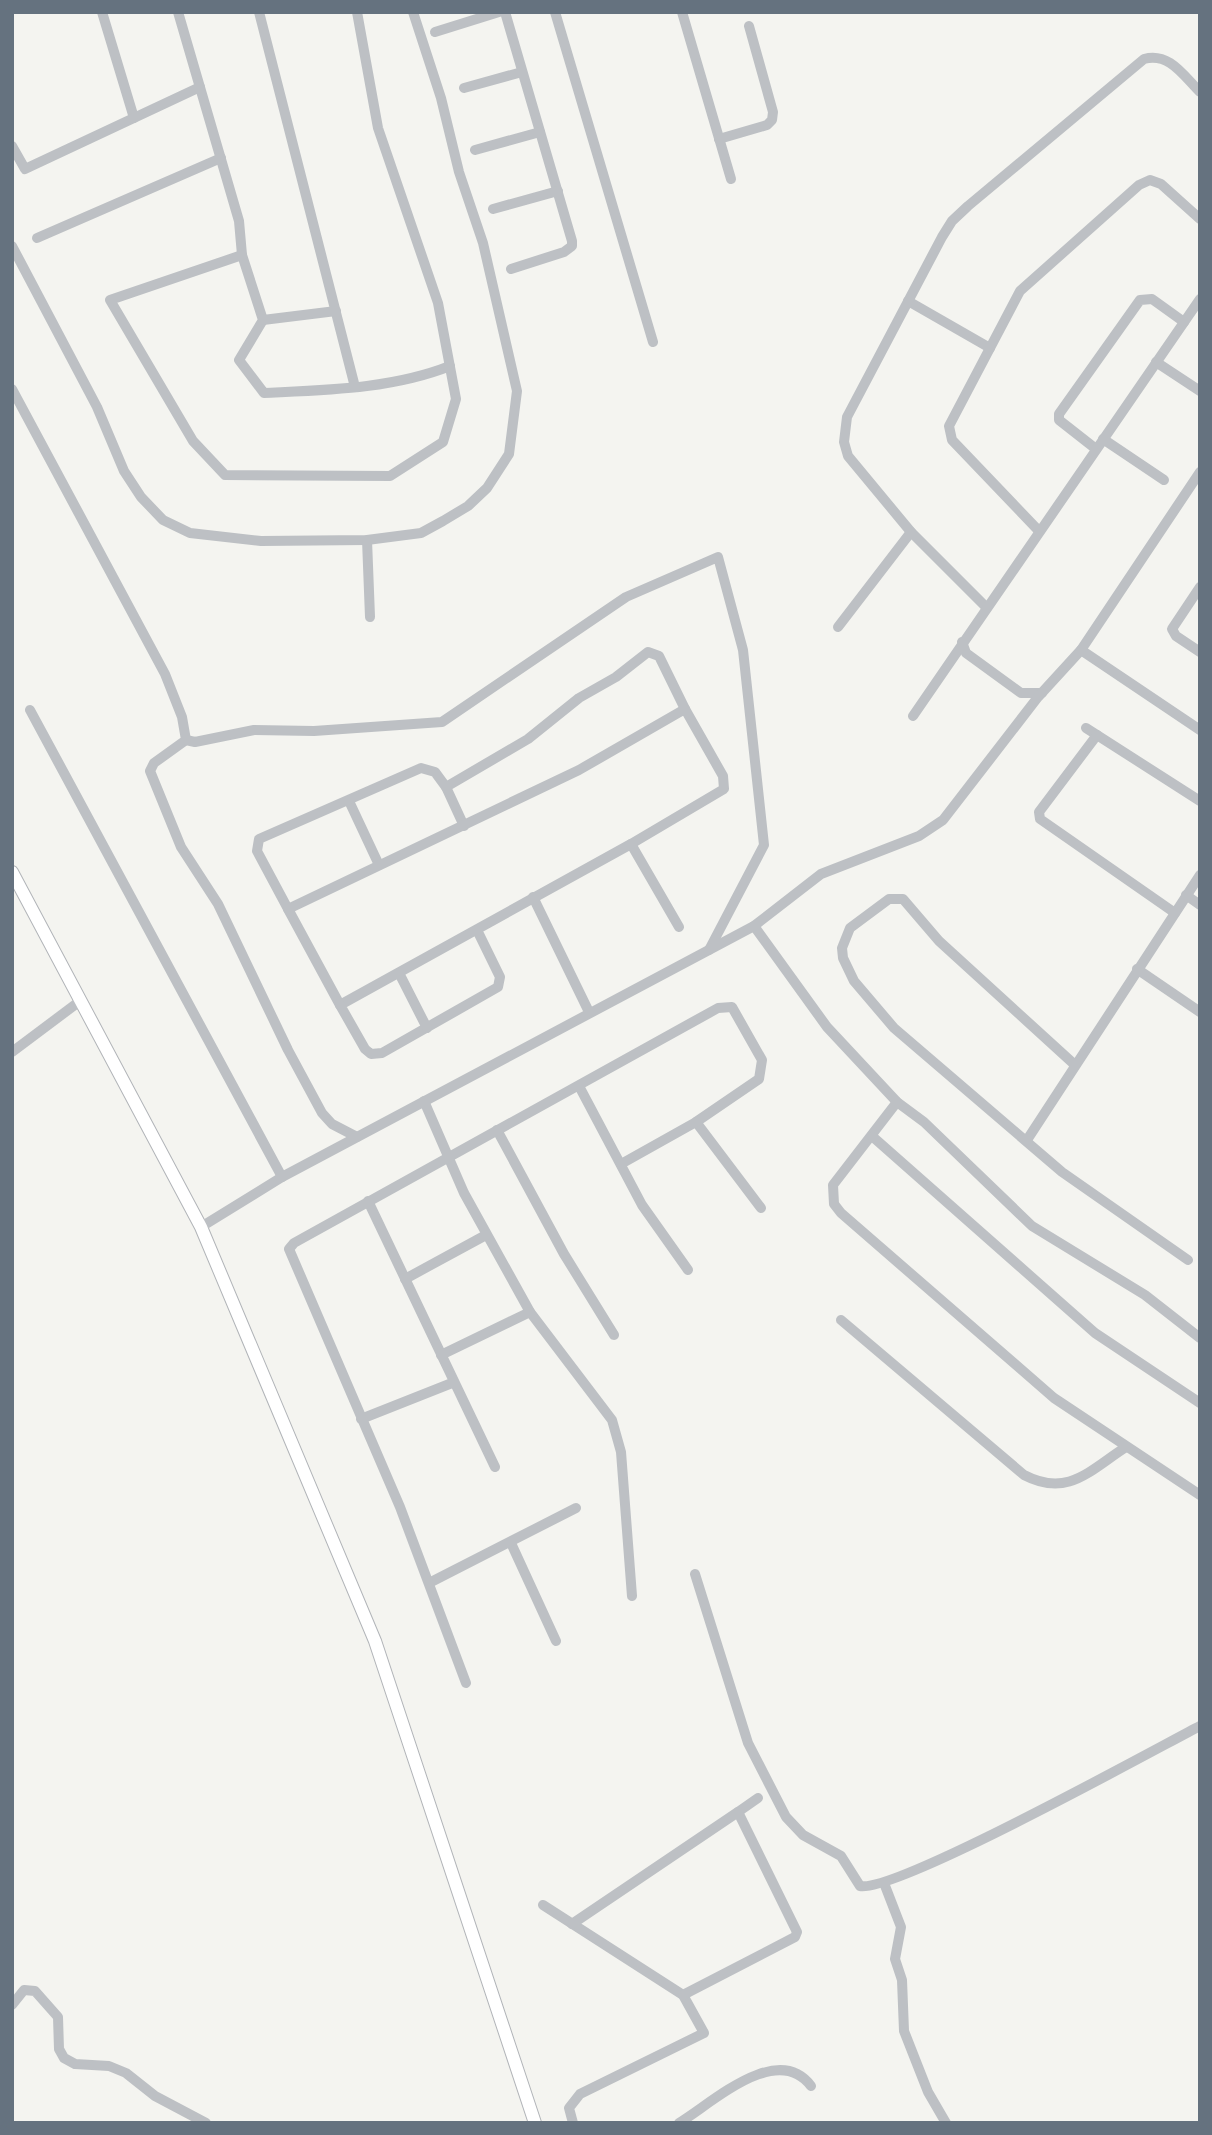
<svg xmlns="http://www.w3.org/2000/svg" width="1212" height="2135" viewBox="0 0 1212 2135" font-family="Barlow,sans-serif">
<rect width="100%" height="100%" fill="#f4f4f0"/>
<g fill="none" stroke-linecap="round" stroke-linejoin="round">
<defs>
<polyline id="major" points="12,872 201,1227 375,1641 535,2123"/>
</defs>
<use href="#major" stroke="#b1b4b8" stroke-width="14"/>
<g stroke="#bdc0c4" stroke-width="10">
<polyline points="102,12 134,118"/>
<path d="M 178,12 L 239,221 L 242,255 L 263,320 L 239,360 L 264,393 C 326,390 392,389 450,366"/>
<polyline points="259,12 355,387"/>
<polyline points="505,12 572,241 572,246 564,252 511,269"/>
<polyline points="555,12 653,342"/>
<polyline points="682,12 731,179"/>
<polyline points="435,32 499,12"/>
<polyline points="464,88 522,72"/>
<polyline points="719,139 767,125 772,120 773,112 749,26"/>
<polyline points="12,146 25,169 200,87"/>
<polyline points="475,150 540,132"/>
<polyline points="493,209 558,191"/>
<polyline points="37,238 221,158"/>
<polyline points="12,246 97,407 124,471 141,497 163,520 190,533 261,541 367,540 421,533 443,521 468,506 487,488 509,454 517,391 483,243 459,172 441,98 413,12"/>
<polyline points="242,255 110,300 193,441 225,475 390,476 443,442 456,399 438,303 378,128 357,12"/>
<polyline points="908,301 990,348"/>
<polyline points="263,320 336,311"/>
<polyline points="1156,362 1200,391"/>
<polyline points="12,389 165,674 182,717 186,740 154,763 150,771 181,847 218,904 288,1050 322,1113 332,1124 357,1137"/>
<polyline points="1103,439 1164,480"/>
<polyline points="1096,449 1059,420 1059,414 1140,300 1152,299 1184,322"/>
<polyline points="1038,530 952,440 949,426 1020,291 1139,185 1150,180 1161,184 1200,219"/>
<polyline points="367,540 370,617"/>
<polyline points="1200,587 1172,629 1176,636 1200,652"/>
<path d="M 986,607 L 911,532 L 848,456 L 844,442 L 847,417 L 942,237 L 952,221 L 968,206 L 1144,59 C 1169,52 1183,75 1200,92"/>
<polyline points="838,627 911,532"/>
<polyline points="962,642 966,653 1021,693 1042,693"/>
<polyline points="1081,650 1200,730"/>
<polyline points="30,710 282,1177"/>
<polyline points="913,716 1200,299"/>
<polyline points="1086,728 1200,801"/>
<polyline points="1097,735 1039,812 1040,819 1175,913"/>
<polyline points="186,740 195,742 254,730 314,731 442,722 626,597 718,557 743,650 764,845 709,950"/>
<polyline points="349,801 379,865"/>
<polyline points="464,826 446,787 528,739 579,698 616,677 648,652 659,656 685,709"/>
<polyline points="1186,895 1200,905"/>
<polyline points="533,897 589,1012"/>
<polyline points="288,909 257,851 259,839 421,768 435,772 446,787"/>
<polyline points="754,926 827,1027 897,1102 924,1122 1032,1226 1145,1295 1200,1338"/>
<polyline points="477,930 500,977 498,987 382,1053 371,1054 365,1049 340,1005 631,844 679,927"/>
<polyline points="1137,969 1200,1012"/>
<polyline points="399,973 427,1028"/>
<polyline points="340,1005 288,909 579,770 685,709 723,776 724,789 631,844"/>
<polyline points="12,1052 80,1001"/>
<polyline points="1075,1065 939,941 903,899 889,899 850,928 842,948 843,958 854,981 894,1028 1062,1172 1188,1260"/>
<polyline points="579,1086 642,1205 688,1270"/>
<polyline points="424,1101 464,1193 530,1312 612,1420 621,1452 632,1596"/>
<polyline points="897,1102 833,1185 834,1204 841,1213 1054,1398 1200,1495"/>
<polyline points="696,1122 761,1208"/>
<polyline points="497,1130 564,1254 614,1335"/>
<polyline points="873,1137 1095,1333 1200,1403"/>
<polyline points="1027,1140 1200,875"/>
<polyline points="368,1201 495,1467"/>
<polyline points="201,1227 282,1177 754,926 821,874 919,836 943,820 1038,697 1081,650 1200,472"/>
<polyline points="405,1279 486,1235"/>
<path d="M 841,1320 L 1024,1475 C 1068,1498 1090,1470 1126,1447"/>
<polyline points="441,1355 530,1312"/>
<polyline points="361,1419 452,1383"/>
<polyline points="511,1543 556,1641"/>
<path d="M 695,1574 L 748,1743 L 786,1817 L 803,1835 L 841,1856 L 860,1886 C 895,1893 1150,1752 1200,1726"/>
<polyline points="431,1582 576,1508"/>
<polyline points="466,1683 400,1507 289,1249 294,1243 718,1008 732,1007 762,1060 759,1079 696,1122 621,1164"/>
<polyline points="738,1812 758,1798"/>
<polyline points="884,1883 901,1927 895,1959 902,1980 904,2031 928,2092 946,2123"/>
<polyline points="543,1905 683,1995 704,2033 580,2094 569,2108 573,2123"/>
<polyline points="572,1924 738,1812 797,1932 795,1937 683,1995"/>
<polyline points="12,2005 24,1990 35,1991 58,2017 59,2049 64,2058 75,2064 109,2066 126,2073 155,2096 206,2123"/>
<path d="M 679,2123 C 711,2104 777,2041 811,2086"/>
</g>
<use href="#major" stroke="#fff" stroke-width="12"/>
</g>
<rect width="1212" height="2135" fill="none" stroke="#65727f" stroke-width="28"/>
</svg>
